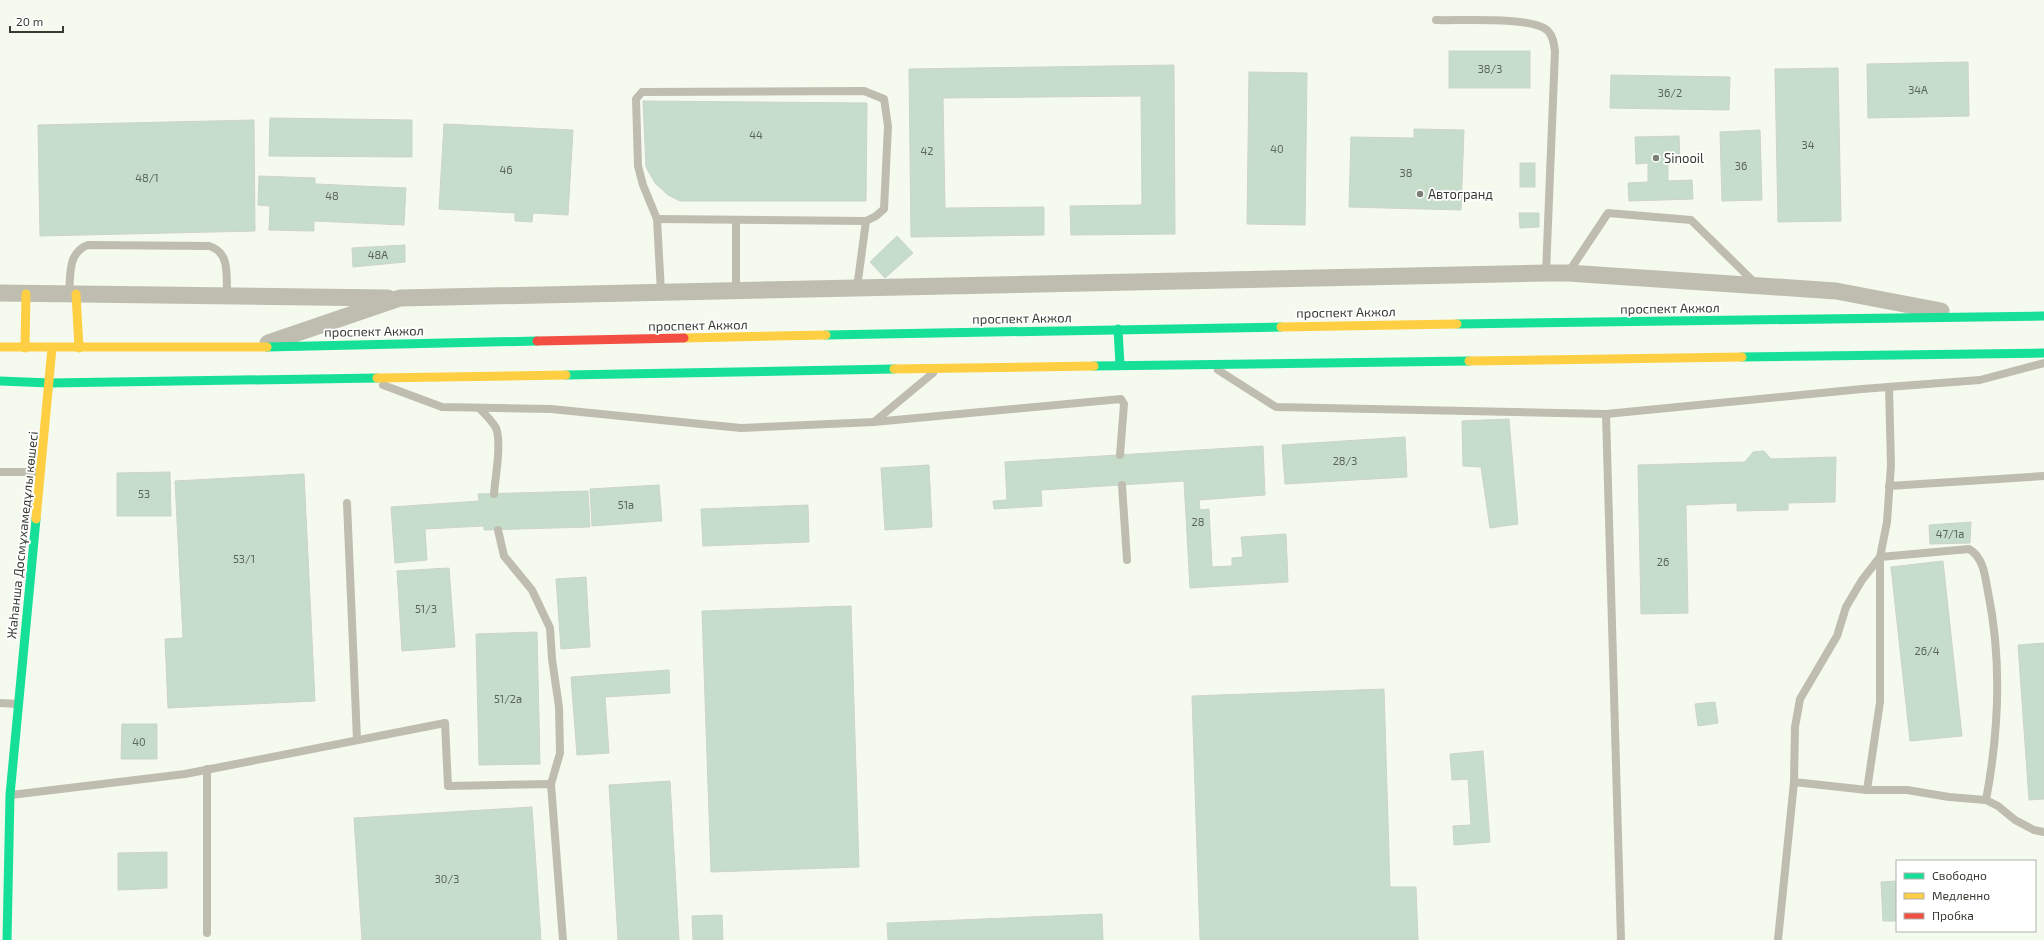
<svg xmlns="http://www.w3.org/2000/svg" width="2044" height="940" viewBox="0 0 2044 940" font-family="'Exo 2',sans-serif">
<rect width="100%" height="100%" fill="#f5faee"/>
<g fill="#c6ddcc" stroke="#ccd3cb">
<rect x="1449" y="51" width="81" height="37"/>
<polygon points="1968,62 1969,116 1868,118 1867,64"/>
<polygon points="1174,65 1175,234 1071,235 1070,206 1142,205 1141,96 943,98 945,208 1044,207 1044,235 911,237 909,69"/>
<polygon points="1838,68 1841,221 1778,222 1775,69"/>
<polygon points="1249,72 1307,73 1305,225 1247,224"/>
<polygon points="1611,75 1730,77 1729,110 1610,108"/>
<polygon points="643,101 867,103 866,201 680,201 668,195 655,183 646,167"/>
<polygon points="270,118 412,120 412,157 269,156"/>
<polygon points="254,120 255,231 40,236 38,125"/>
<polygon points="444,124 573,130 568,215 533,213 532,222 515,221 515,213 439,209"/>
<polygon points="1414,129 1464,130 1461,210 1349,207 1351,137 1414,138"/>
<polygon points="1760,130 1762,200 1722,201 1720,132"/>
<polygon points="1679,136 1680,164 1668,164 1668,181 1692,180 1693,199 1629,201 1628,183 1648,182 1648,163 1636,164 1635,137"/>
<rect x="1520" y="163" width="15" height="24"/>
<polygon points="259,176 315,178 315,184 406,188 404,225 314,221 314,231 269,230 270,206 258,205"/>
<polygon points="1519,213 1539,213 1539,227 1520,228"/>
<polygon points="897,236 913,253 885,278 870,262"/>
<polygon points="405,245 405,262 353,267 352,248"/>
<polygon points="1509,419 1518,524 1490,528 1481,467 1463,466 1462,421"/>
<polygon points="1405,437 1407,477 1285,484 1282,445"/>
<polygon points="1263,446 1265,495 1199,500 1200,510 1209,509 1212,567 1232,566 1232,558 1243,557 1241,537 1286,534 1288,582 1190,588 1184,481 1041,490 1042,506 994,509 993,501 1007,500 1005,462"/>
<polygon points="1764,451 1771,459 1836,457 1835,502 1788,503 1788,510 1737,511 1737,503 1686,505 1688,613 1641,614 1638,465 1745,462 1753,452"/>
<polygon points="929,465 932,527 885,530 881,468"/>
<polygon points="170,472 171,516 117,516 117,473"/>
<polygon points="304,474 315,701 168,708 165,639 183,638 175,481"/>
<polygon points="659,485 662,521 592,526 590,489"/>
<polygon points="588,491 590,527 484,530 484,526 425,529 427,560 395,563 391,507 479,501 478,494"/>
<polygon points="808,505 809,542 703,546 701,509"/>
<polygon points="1971,522 1970,543 1930,544 1929,525"/>
<polygon points="1943,561 1962,736 1910,741 1891,567"/>
<polygon points="449,568 455,647 402,651 397,571"/>
<polygon points="586,577 590,647 561,649 556,579"/>
<polygon points="851,606 859,867 711,872 702,611"/>
<polygon points="537,632 540,764 479,765 476,634"/>
<polygon points="2044,643 2044,799 2029,800 2018,645"/>
<polygon points="669,670 670,693 605,697 609,753 577,755 571,677"/>
<polygon points="1384,689 1390,887 1416,887 1418,940 1200,940 1192,696"/>
<polygon points="1715,702 1718,723 1698,726 1695,704"/>
<polygon points="122,724 157,724 157,759 121,759"/>
<polygon points="1483,751 1490,842 1454,845 1453,826 1471,825 1468,779 1452,780 1450,754"/>
<polygon points="670,781 679,940 618,940 609,785"/>
<polygon points="532,807 541,940 362,940 354,818"/>
<polygon points="167,852 167,888 118,890 118,853"/>
<polygon points="1897,881 1897,921 1883,921 1881,882"/>
<polygon points="1102,914 1103,940 888,940 887,923"/>
<polygon points="722,915 723,940 693,940 692,916"/>
</g>
<g fill="none" stroke-linecap="round" stroke-linejoin="round">
<g stroke="#bebdaf" stroke-width="8">
<path d="M 1436,20 C 1457,21 1534,16 1548,31 C 1553,36 1554,44 1555,51 L 1546,273"/>
<polyline points="657,219 866,221"/>
<polyline points="736,220 736,291"/>
<polyline points="1568,273 1608,213 1691,220 1756,284"/>
<polyline points="661,292 657,219 643,185 638,166 636,99 642,92 864,91 884,99 888,126 884,209 876,216 866,221 857,288"/>
<path d="M 69,294 C 71,275 67,253 88,245 L 209,246 C 231,252 226,277 227,296"/>
<polyline points="1218,370 1276,407 1606,414 1862,389 1980,380 2044,363"/>
<polyline points="383,385 442,407 551,409 741,428 874,422 933,373"/>
<path d="M 480,409 C 486,415 492,421 496,428 C 502,443 495,478 494,494"/>
<polyline points="1606,414 1621,940"/>
<polyline points="874,422 1121,399 1124,404 1120,455"/>
<polyline points="0,472 39,472"/>
<polyline points="1122,485 1127,560"/>
<polyline points="1889,486 2044,476"/>
<polyline points="347,503 357,740"/>
<polyline points="498,530 504,556 532,590 550,628 552,659 559,707 560,753 551,784"/>
<polyline points="0,703 18,704"/>
<polyline points="207,769 207,933"/>
<polyline points="1794,782 1867,790 1907,790 1949,797 1986,800 1998,806 2015,820 2034,830 2044,832"/>
<path d="M 1867,790 L 1880,702 L 1880,557 L 1969,549 C 1984,558 1985,576 1988,592 C 2002,660 1999,731 1986,800"/>
<polyline points="11,795 185,774 445,723 448,786 551,784 563,940"/>
<polyline points="1778,940 1794,782 1795,727 1800,699 1837,636 1846,607 1862,580 1880,557 1887,522 1891,465 1889,387"/>
</g>
<g stroke="#bebdaf" stroke-width="17">
<polyline points="0,293 388,298"/>
<polyline points="268,343 400,298 1546,273 1568,273 1836,291 1941,311"/>
</g>
<g stroke="#16e098" stroke-width="9">
<polyline points="1457,324 2044,316"/>
<polyline points="1118,329 1120,365"/>
<polyline points="826,335 1281,327"/>
<polyline points="267,347 537,341"/>
<polyline points="1742,357 2044,353"/>
<polyline points="1094,366 1469,361"/>
<polyline points="566,375 894,369"/>
<polyline points="0,381 50,383 377,378"/>
<polyline points="7,940 10,795 36,519"/>
</g>
<g stroke="#ffcf43" stroke-width="9">
<polyline points="76,294 79,348"/>
<polyline points="1281,327 1457,324"/>
<polyline points="684,338 826,335"/>
<polyline points="0,347 267,347"/>
<polyline points="25,348 26,294"/>
<polyline points="1469,361 1742,357"/>
<polyline points="894,369 1094,366"/>
<polyline points="377,378 566,375"/>
<polyline points="36,519 52,348"/>
</g>
<polyline stroke="#f24e42" stroke-width="9" points="537,341 684,338"/>
</g>
<g fill="#7a7e74" stroke="#fff" stroke-width="1.5">
<circle cx="1656" cy="158" r="4"/>
<circle cx="1420" cy="194" r="4"/>
</g>
<g text-anchor="middle" stroke-width="3.5" stroke-linejoin="round" paint-order="stroke">
<g font-size="11" fill="#5b6458">
<text x="1490" y="73">38/3</text>
<text x="1918" y="94">34А</text>
<text x="1670" y="97">36/2</text>
<text x="756" y="139">44</text>
<text x="1808" y="149">34</text>
<text x="1277" y="153">40</text>
<text x="927" y="155">42</text>
<text x="1741" y="170">36</text>
<text x="506" y="174">46</text>
<text x="1406" y="177">38</text>
<text x="147" y="182">48/1</text>
<text x="332" y="200">48</text>
<text x="378" y="259">48А</text>
<text x="1345" y="465">28/3</text>
<text x="144" y="498">53</text>
<text x="626" y="509">51а</text>
<text x="1198" y="526">28</text>
<text x="1950" y="538">47/1а</text>
<text x="244" y="563">53/1</text>
<text x="1663" y="566">26</text>
<text x="426" y="613">51/3</text>
<text x="1927" y="655">26/4</text>
<text x="508" y="703">51/2а</text>
<text x="139" y="746">40</text>
<text x="447" y="883">30/3</text>
</g>
<g font-size="13" fill="#373b32" stroke="#fff" text-anchor="start">
<text x="1664" y="163">Sinooil</text>
<text x="1428" y="199">Автогранд</text>
</g>
<g font-size="13" fill="#373b32" stroke="#fff">
<text transform="translate(1670 308) rotate(-1)" y="5">проспект Акжол</text>
<text transform="translate(1346 312) rotate(-1)" y="5">проспект Акжол</text>
<text transform="translate(1022 318) rotate(-1)" y="5">проспект Акжол</text>
<text transform="translate(698 325) rotate(-1)" y="5">проспект Акжол</text>
<text transform="translate(374 331) rotate(-1)" y="5">проспект Акжол</text>
<text transform="translate(22 535) rotate(-84)" y="5">Жаһанша Досмұхамедұлы көшесі</text>
</g>
</g>
<rect x="1896" y="860" width="140" height="72" fill="#ffffff" stroke="#afb1ad"/>
<rect x="1904" y="873" width="20" height="6" fill="#16e098" stroke="#afb1ad"/>
<text x="1932" y="880" font-size="12" fill="#373b32">Свободно</text>
<rect x="1904" y="893" width="20" height="6" fill="#ffcf43" stroke="#afb1ad"/>
<text x="1932" y="900" font-size="12" fill="#373b32">Медленно</text>
<rect x="1904" y="913" width="20" height="6" fill="#f24e42" stroke="#afb1ad"/>
<text x="1932" y="920" font-size="12" fill="#373b32">Пробка</text>
<path d="M10 26v6h53v-6" fill="none" stroke="#373b32" stroke-width="2"/>
<text x="16" y="26" font-size="12" fill="#373b32" stroke="#ffffff" stroke-width="3" paint-order="stroke">20 m</text>
</svg>
